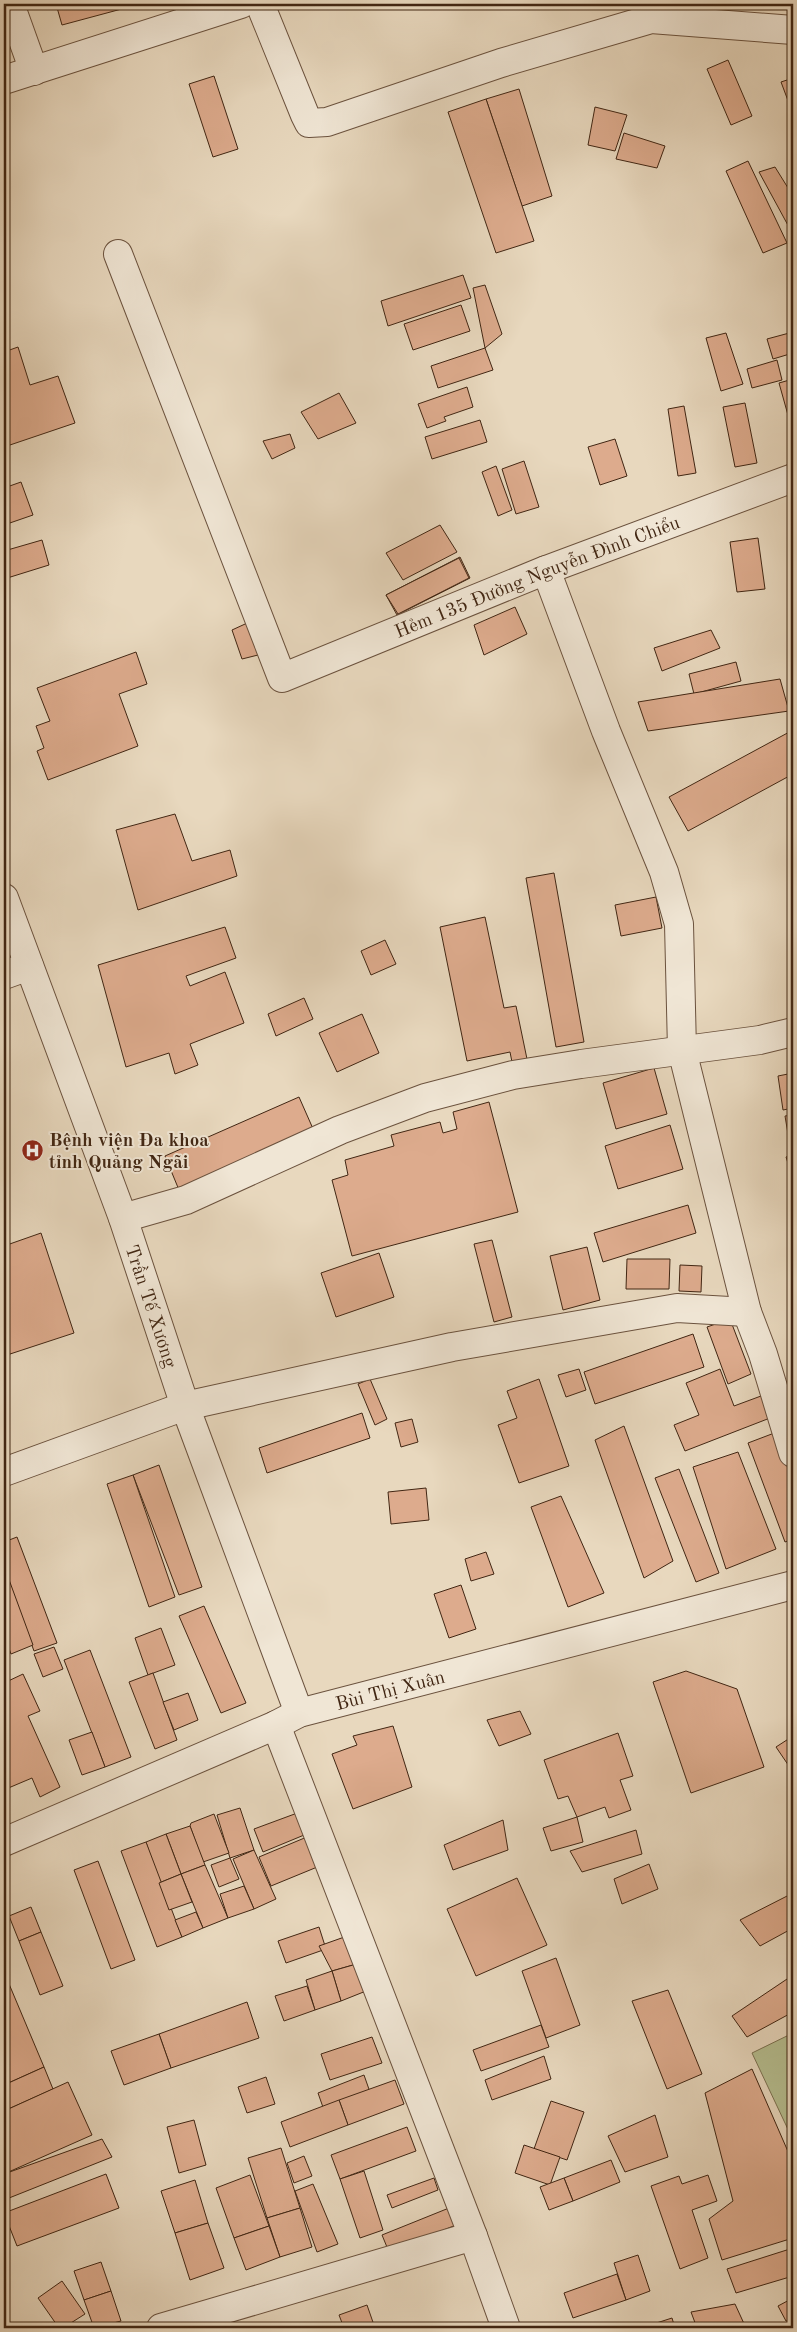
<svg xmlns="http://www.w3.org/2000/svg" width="797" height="2332" viewBox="0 0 797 2332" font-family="'Old Standard TT',serif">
<rect width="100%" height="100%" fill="#e8d8be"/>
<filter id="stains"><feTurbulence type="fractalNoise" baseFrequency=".004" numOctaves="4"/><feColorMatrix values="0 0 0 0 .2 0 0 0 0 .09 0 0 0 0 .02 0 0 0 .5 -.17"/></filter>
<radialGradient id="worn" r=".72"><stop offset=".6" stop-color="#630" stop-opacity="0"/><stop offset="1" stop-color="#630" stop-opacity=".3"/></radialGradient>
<polygon fill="#b6bf91" stroke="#7c7252" points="793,2033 793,2140 752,2053"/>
<g fill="#ddab8d" stroke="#412613">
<polygon points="56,4 128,4 129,7 62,25"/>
<polygon points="728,60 752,116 731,125 707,69"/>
<polygon points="214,76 238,149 213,157 189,84"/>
<polygon points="793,78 793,114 781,82"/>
<polygon points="519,89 552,196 522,206 486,99"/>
<polygon points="486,99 534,241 496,253 448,112"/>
<polygon points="595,107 627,115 615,151 588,145"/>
<polygon points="624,133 665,146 657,168 616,159"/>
<polygon points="748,161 787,243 763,253 726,171"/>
<polygon points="775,167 793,196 793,228 790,229 759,172"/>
<polygon points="463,275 471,298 388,326 381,301"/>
<polygon points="485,285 502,334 485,348 473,288"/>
<polygon points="461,305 470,331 413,350 404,324"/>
<polygon points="793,332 793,353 773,359 767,339"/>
<polygon points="726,333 743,384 721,391 706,338"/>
<polygon points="18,347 30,385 58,376 75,423 4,447 4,395 8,393 4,381 4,352"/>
<polygon points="485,348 493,370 438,388 431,366"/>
<polygon points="777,360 782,380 752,388 747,369"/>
<polygon points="793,379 793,433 779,383"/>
<polygon points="467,387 473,407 444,417 446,421 427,428 418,404"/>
<polygon points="339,393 356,423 318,439 301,412"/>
<polygon points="745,403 757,463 735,467 723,407"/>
<polygon points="684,406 696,473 678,476 668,409"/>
<polygon points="480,420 487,442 432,459 425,437"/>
<polygon points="290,434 295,448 272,459 263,441"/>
<polygon points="615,439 627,476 600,485 588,447"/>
<polygon points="524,461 539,507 516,514 502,469"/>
<polygon points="496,466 512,510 498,516 482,472"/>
<polygon points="21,482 33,515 4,525 4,488"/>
<polygon points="440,525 457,552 403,580 386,553"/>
<polygon points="758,538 765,589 737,592 730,542"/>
<polygon points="42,540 49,565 4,579 4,551"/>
<polygon points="460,557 470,578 397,615 386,595"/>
<polygon points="459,558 469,578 398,614 386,595"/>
<polygon points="515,607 527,634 484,655 474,625"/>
<polygon points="256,619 270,652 242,659 232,630"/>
<polygon points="711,630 720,648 662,671 654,648"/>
<polygon points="136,652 147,684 119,694 138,746 48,780 37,751 44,748 36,726 50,721 37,688"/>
<polygon points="736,662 741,681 694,694 689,674"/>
<polygon points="780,679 789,711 648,731 638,702"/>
<polygon points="793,730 793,774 688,831 669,797"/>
<polygon points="175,814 192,861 230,850 237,876 138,910 116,830"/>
<polygon points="554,873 584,1042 556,1047 526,878"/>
<polygon points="656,897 662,928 621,936 615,905"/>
<polygon points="485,917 504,1008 516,1006 527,1059 512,1062 510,1052 467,1061 440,927"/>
<polygon points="225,927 236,958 186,976 190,986 225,972 244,1023 190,1044 198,1065 175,1074 169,1053 126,1067 98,965"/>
<polygon points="385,940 396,964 371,975 361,951"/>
<polygon points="304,998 313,1019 276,1036 268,1014"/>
<polygon points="362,1014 379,1053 337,1072 319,1033"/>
<polygon points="654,1068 667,1114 616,1129 603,1083"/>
<polygon points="793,1073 793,1108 783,1110 778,1076"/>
<polygon points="299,1097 314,1131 179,1190 165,1156"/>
<polygon points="489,1102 518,1212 352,1256 332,1180 348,1175 345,1160 394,1146 391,1135 440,1122 443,1133 457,1129 453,1112"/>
<polygon points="793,1115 793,1139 789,1140 785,1116"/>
<polygon points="670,1125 683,1169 618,1189 605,1146"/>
<polygon points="793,1154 793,1179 786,1157"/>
<polygon points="688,1205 696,1233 603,1262 594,1233"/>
<polygon points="41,1233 74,1333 4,1356 4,1246"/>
<polygon points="492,1240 512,1317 494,1322 474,1244"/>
<polygon points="587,1247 600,1300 563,1310 550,1256"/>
<polygon points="379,1253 394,1297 336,1317 321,1273"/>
<polygon points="627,1259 670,1259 669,1289 626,1289"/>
<polygon points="680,1265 702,1266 701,1292 679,1291"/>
<polygon points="730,1319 751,1374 728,1384 707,1327"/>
<polygon points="693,1334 704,1367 595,1404 584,1372"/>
<polygon points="579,1369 586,1390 566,1397 558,1375"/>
<polygon points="720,1369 734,1406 761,1396 770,1418 685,1451 674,1425 699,1415 686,1383"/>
<polygon points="370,1379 387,1419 375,1425 358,1384"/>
<polygon points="539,1379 569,1466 519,1483 498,1425 517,1418 507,1391"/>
<polygon points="362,1413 370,1438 267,1473 259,1448"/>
<polygon points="412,1419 418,1442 401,1447 395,1423"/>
<polygon points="624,1426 673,1561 644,1578 595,1440"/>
<polygon points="777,1432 793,1475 793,1539 785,1542 748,1443"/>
<polygon points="738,1452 776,1549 726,1569 693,1467"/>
<polygon points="159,1465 202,1587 179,1595 133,1475"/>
<polygon points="679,1469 719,1573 696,1582 655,1478"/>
<polygon points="133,1475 175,1597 149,1607 107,1484"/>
<polygon points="426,1488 429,1520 391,1524 388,1492"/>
<polygon points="561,1496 604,1593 568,1607 531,1507"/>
<polygon points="17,1537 57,1643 34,1651 4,1569 4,1542"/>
<polygon points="486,1552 494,1574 471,1581 465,1559"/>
<polygon points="4,1566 33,1645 11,1654 4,1635"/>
<polygon points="461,1585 476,1629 449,1638 434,1594"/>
<polygon points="204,1606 246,1703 221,1713 179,1616"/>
<polygon points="161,1628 175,1665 148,1675 135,1638"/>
<polygon points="54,1647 63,1669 43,1677 34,1654"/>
<polygon points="90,1650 131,1757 105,1767 64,1660"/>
<polygon points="686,1671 737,1689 764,1767 691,1793 653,1682"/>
<polygon points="153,1673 177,1740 155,1749 129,1682"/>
<polygon points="23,1674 40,1711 28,1716 60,1787 40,1797 32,1778 6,1789 4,1784 4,1683"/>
<polygon points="188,1693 198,1720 174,1730 163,1702"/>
<polygon points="520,1711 531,1734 499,1746 487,1720"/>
<polygon points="393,1726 412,1787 353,1809 332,1754 357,1745 353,1736"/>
<polygon points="92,1732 105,1767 82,1775 69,1740"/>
<polygon points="618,1733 633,1776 620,1780 631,1810 609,1818 605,1807 577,1817 568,1796 558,1799 544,1760"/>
<polygon points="793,1736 793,1772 776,1747"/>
<polygon points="240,1808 254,1850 230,1858 217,1815"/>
<polygon points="300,1812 309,1833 263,1852 254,1829"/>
<polygon points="214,1814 229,1853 203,1862 190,1826 191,1823"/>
<polygon points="577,1817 583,1842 551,1851 543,1828"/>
<polygon points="503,1820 508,1850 453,1870 444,1845"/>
<polygon points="190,1826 205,1865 181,1874 166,1834"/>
<polygon points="636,1830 642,1854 582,1872 570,1851"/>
<polygon points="166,1834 181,1874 159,1883 146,1842"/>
<polygon points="314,1834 327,1863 271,1886 259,1857"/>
<polygon points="146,1842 182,1937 157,1947 121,1851"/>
<polygon points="254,1850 276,1899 254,1909 233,1859"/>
<polygon points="230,1858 239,1879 219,1887 211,1865"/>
<polygon points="98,1861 135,1960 111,1969 74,1870"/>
<polygon points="649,1864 658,1889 622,1904 614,1879"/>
<polygon points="205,1865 228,1918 203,1928 181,1874"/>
<polygon points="181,1874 192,1902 169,1910 159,1883"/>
<polygon points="517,1878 547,1945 476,1976 447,1909"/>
<polygon points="244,1886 254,1909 228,1918 220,1894"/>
<polygon points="793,1893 793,1928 760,1946 740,1920"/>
<polygon points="31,1907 41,1932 19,1941 9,1916"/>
<polygon points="196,1912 203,1928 182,1937 175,1920"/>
<polygon points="319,1927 326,1949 286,1963 278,1941"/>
<polygon points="41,1932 63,1986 40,1995 19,1941"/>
<polygon points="350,1935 360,1963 332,1971 319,1946"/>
<polygon points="556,1958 580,2025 546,2038 522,1971"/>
<polygon points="360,1963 371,1989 341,2001 332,1971"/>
<polygon points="332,1971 341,2001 315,2010 306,1980"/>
<polygon points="4,1972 44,2067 4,2085"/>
<polygon points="793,1975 793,2012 747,2037 732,2016"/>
<polygon points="307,1986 315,2010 284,2021 275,1996"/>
<polygon points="668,1990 702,2074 667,2089 632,2001"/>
<polygon points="247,2002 259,2038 171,2068 159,2034"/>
<polygon points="541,2025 549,2047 481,2071 473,2050"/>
<polygon points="159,2034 171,2068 124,2085 111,2051"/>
<polygon points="372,2037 382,2063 330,2080 321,2054"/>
<polygon points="544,2056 551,2079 492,2100 485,2080"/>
<polygon points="44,2067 53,2089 4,2111 4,2085"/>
<polygon points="752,2069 793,2163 793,2238 722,2260 709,2219 733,2201 705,2093"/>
<polygon points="364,2075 371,2095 325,2113 318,2093"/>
<polygon points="266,2077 275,2104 247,2113 238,2087"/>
<polygon points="395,2080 404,2104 348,2125 339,2100"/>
<polygon points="68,2082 92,2135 4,2174 4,2111"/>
<polygon points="339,2100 348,2125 290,2147 281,2122"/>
<polygon points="551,2101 584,2112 567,2160 534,2149"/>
<polygon points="655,2115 668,2157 625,2172 608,2136"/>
<polygon points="194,2120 206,2165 179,2173 167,2127"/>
<polygon points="407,2127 416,2151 340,2179 331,2155"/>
<polygon points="102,2139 112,2157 4,2200 4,2174"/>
<polygon points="524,2145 560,2157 550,2185 515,2173"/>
<polygon points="281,2148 300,2208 267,2218 248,2158"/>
<polygon points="304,2156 312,2176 294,2183 287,2163"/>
<polygon points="611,2160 620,2182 573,2201 564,2178"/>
<polygon points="364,2171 383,2230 360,2238 340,2179"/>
<polygon points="106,2174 119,2208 17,2246 4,2213"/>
<polygon points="250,2175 269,2226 234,2238 216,2188"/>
<polygon points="708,2175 717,2201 692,2210 708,2258 680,2269 651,2186 679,2176 682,2184"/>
<polygon points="434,2178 438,2190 392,2208 387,2195"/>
<polygon points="564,2178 573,2201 549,2210 540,2187"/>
<polygon points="195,2180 208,2223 175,2233 161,2191"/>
<polygon points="313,2184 338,2244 317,2252 295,2191"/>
<polygon points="300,2208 312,2247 280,2257 267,2218"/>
<polygon points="449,2208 456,2225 389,2252 382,2235"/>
<polygon points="208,2223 224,2268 190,2280 175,2233"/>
<polygon points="269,2226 280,2257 246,2270 234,2238"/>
<polygon points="793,2248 793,2276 736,2293 727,2269"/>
<polygon points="638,2255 650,2291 626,2300 614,2263"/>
<polygon points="101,2262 111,2291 84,2300 74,2271"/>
<polygon points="617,2274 626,2300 573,2318 564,2293"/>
<polygon points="62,2281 85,2314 63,2328 59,2328 38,2298"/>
<polygon points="111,2291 121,2321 94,2328 84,2300"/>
<polygon points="793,2298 793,2320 786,2321 778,2306"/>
<polygon points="735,2304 746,2328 697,2328 691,2312"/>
<polygon points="367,2305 375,2328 344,2328 339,2315"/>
<polygon points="672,2318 675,2328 648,2328 647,2326"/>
</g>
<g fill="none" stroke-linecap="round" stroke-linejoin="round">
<defs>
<g id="minor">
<polyline points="10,4 34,71"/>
<polyline points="260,4 305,115 309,123 327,122 501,63 651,19 793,30"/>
<polyline points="4,80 241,4"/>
<path id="s1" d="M 118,254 L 282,678 L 546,570 L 793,478"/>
<polyline points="546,570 606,731 664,872 679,924 682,1050 747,1312 763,1354 793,1453"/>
<path id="s2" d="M 4,898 L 123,1218 L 185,1406 L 299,1713"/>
<polyline points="4,975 29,966"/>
<polyline points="123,1218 186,1200 340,1130 425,1098 513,1075 581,1064 760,1040 793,1032"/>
<polyline points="4,1472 185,1406 452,1347 677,1308 747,1312"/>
<polyline points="276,1725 473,2236 506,2328"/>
<path id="s3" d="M 4,1842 L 276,1725 L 299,1713 L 793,1585"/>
<polyline points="161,2328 473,2236"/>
</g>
</defs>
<use href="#minor" stroke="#6b523e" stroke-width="30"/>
<use href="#minor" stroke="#f0e6d5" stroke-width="28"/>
</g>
<defs>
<symbol id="hospital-disc" viewBox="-11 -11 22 22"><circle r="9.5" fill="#8f2418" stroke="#f0e6d5"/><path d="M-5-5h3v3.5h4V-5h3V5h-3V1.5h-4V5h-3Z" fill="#fff"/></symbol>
</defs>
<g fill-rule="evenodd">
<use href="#hospital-disc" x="20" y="1138" width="25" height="25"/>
</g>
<g text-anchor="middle" stroke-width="4" stroke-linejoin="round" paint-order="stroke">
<g font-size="19" fill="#412613" stroke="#f0e6d5">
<text dy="7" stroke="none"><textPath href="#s1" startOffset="729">Hẻm 135 Đường Nguyễn Đình Chiểu</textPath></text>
<text dy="7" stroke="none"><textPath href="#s2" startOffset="434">Trần Tế Xương</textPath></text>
<text dy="7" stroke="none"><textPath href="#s3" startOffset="416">Bùi Thị Xuân</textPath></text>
</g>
<g font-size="19" font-weight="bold" fill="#412613" stroke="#f0e6d5" text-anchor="start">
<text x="49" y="1146">Bệnh viện Đa khoa<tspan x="49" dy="22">tỉnh Quảng Ngãi</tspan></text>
</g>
</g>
<rect width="797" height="2332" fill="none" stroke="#e8d8be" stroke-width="20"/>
<rect x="5" y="5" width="787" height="2322" fill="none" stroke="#412613" stroke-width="2.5"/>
<rect x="10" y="10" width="777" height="2312" fill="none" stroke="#412613"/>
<rect width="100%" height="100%" filter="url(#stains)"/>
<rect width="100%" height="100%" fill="url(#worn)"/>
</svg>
